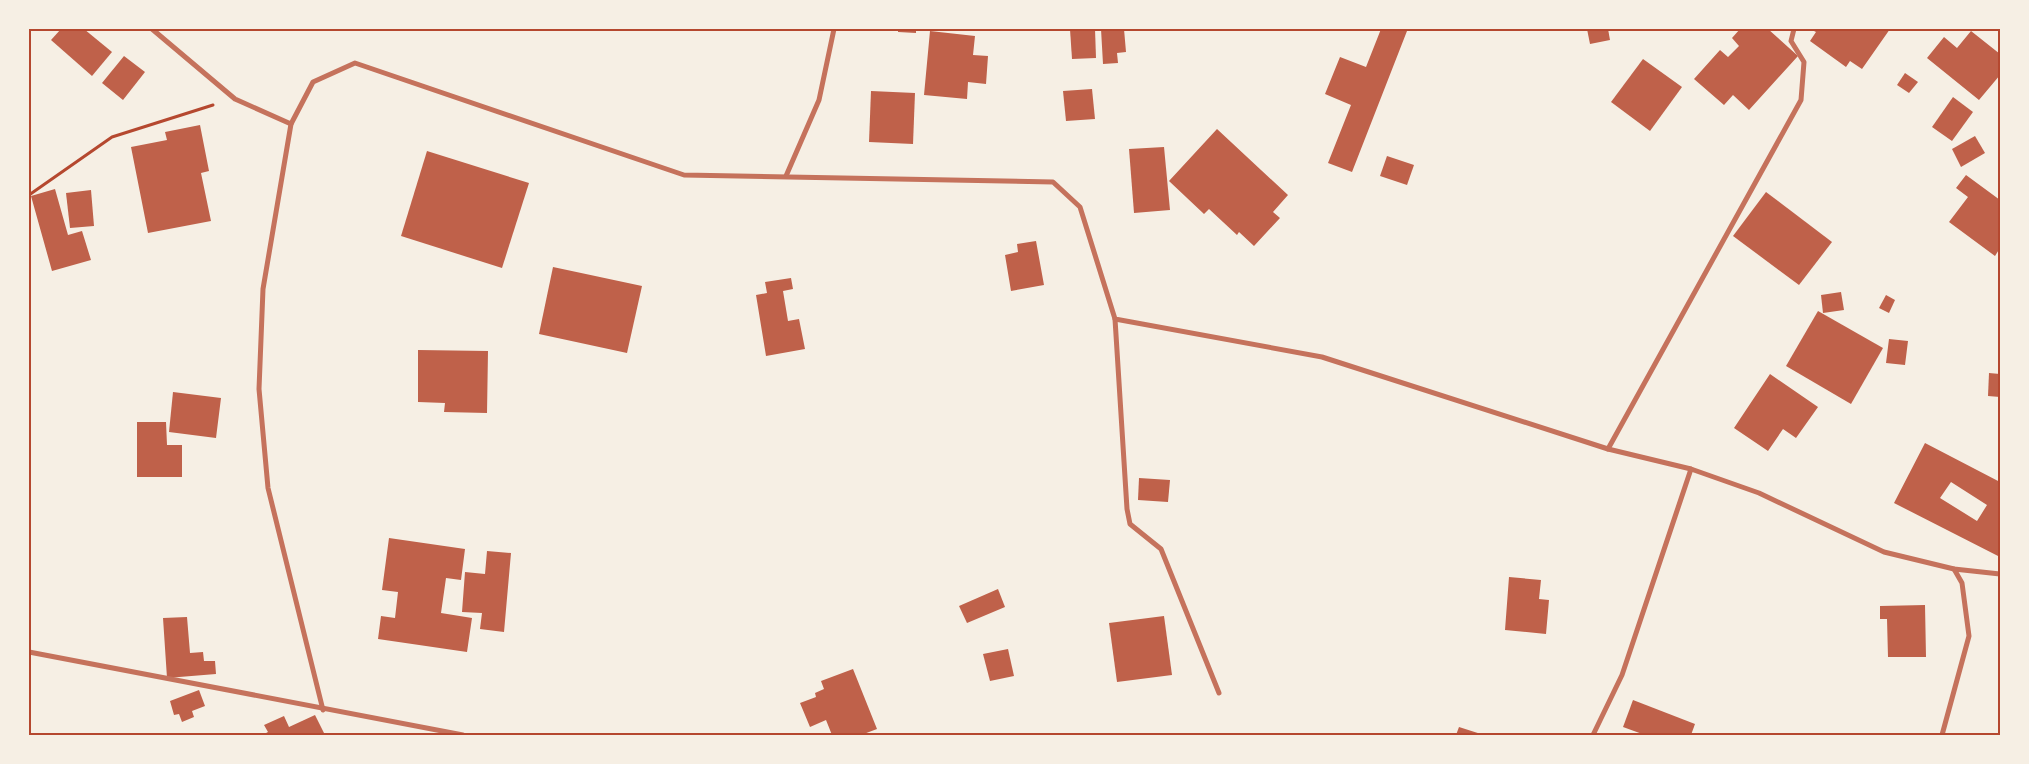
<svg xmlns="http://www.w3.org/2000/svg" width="2029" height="764" viewBox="0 0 2029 764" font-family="'Nunito Sans',sans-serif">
<rect width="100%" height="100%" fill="#f6efe4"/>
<g fill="#bf614a" fill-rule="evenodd">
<polygon points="61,29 84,29 112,52 92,76 51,40"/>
<polygon points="898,29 916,29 916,33 898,32"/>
<polygon points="1070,29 1095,29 1096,58 1072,59"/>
<polygon points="1101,29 1124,29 1126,52 1117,53 1118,63 1103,64"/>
<polygon points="1381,29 1401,29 1407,31 1352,172 1328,163 1351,105 1325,94 1340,57 1366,67"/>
<polygon points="1587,29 1608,29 1610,40 1590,44"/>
<polygon points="1740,29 1768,29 1798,56 1749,110 1733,95 1724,105 1694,79 1720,50 1728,57 1739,46 1732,38"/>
<polygon points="1810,29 1890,29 1862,69 1850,61 1846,67 1810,41 1816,32"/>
<polygon points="930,31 975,36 973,55 988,56 986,84 968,82 967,99 924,95"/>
<polygon points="1971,31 2000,54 2000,75 1979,100 1927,58 1944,37 1957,48"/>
<polygon points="124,56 145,72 123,100 102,83"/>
<polygon points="1643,59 1682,87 1650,131 1611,102"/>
<polygon points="1905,73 1918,82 1909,93 1897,85"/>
<polygon points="1092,89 1095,119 1066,121 1063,91"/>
<polygon points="871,91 915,93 913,144 869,142"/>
<polygon points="1953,97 1973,112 1952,141 1932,127"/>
<polygon points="200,125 209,171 201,173 211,221 148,233 131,147 167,140 165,132"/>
<polygon points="1217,129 1288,195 1273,212 1280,218 1254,246 1239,232 1237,235 1209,209 1204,214 1169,181"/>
<polygon points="1975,136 1985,153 1961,167 1952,149"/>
<polygon points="1164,147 1170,210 1134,213 1129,149"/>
<polygon points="427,151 529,183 502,268 401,236"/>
<polygon points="1387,156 1414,165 1407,185 1380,176"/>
<polygon points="1966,175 2000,200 2000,248 1995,256 1949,222 1968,197 1956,188"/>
<polygon points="55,189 68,235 82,231 91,260 52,271 31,196"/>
<polygon points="91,190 94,226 70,228 66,193"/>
<polygon points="1766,192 1832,242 1799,285 1733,236"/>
<polygon points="1036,241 1044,285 1011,291 1005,255 1018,252 1017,244"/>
<polygon points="553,267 642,286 627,353 539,334"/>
<polygon points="791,278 793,289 783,291 788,321 799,319 805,349 766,356 756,295 767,293 765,282"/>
<polygon points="1841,292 1844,310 1823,313 1821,295"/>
<polygon points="1886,295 1895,300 1889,313 1879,308"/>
<polygon points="1818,311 1883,348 1851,404 1786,366"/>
<polygon points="1889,339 1908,341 1905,365 1886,363"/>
<polygon points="418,350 488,351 487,413 444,412 445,403 418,402"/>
<polygon points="1989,373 2000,374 2000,397 1988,396"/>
<polygon points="1770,374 1818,407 1796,438 1783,429 1768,451 1734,428"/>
<polygon points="173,392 221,398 216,438 169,432"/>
<polygon points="137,422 166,422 167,445 182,445 182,477 137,477"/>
<path d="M 1925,443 L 2000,482 L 2000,557 L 1894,503 ZM 1951,482 L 1987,505 L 1977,521 L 1940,498 Z"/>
<polygon points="1139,478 1170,480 1168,502 1138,500"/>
<polygon points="389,538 465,549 461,580 446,578 441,613 472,618 467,652 378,639 381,616 395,618 398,592 382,590"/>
<polygon points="487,551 511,553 504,632 480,629 482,613 462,612 465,572 485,574"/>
<polygon points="1509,577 1541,580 1539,599 1549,600 1546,634 1505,630"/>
<polygon points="998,589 1005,607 967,623 959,606"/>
<polygon points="1925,605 1926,657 1888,657 1887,619 1880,619 1880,606"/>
<polygon points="1164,616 1172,675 1117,682 1109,623"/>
<polygon points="187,617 190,653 203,652 204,661 215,661 216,674 167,678 163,618"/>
<polygon points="1008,649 1014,676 990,681 983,654"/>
<polygon points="853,669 877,729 861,735 832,735 826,720 810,727 800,703 816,697 815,693 824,689 821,681"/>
<polygon points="199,690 205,706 192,711 194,717 182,722 179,714 174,715 170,701"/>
<polygon points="1633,700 1695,724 1691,735 1645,735 1623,727"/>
<polygon points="315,715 325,735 262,735 268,732 264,725 284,716 289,727"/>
<polygon points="1459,727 1484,735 1456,735"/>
</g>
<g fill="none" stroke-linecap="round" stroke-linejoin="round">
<polyline stroke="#b5482f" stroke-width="3" points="29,195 112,137 213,105"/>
<g stroke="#c5725c" stroke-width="5">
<polyline points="152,29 235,99 291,124"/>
<polyline points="786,176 819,100 834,29"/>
<polyline points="1115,319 1127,509 1130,524 1161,549 1219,693"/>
<polyline points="1608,449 1801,100 1804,62 1791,41 1794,29"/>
<polyline points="29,652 463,735"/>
<polyline points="323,710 268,488 259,389 263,289 291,124 313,82 355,63 684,175 1053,182 1080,207 1115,319 1322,357 1608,449 1691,469 1759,493 1884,552 1954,569 2000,574"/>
<polyline points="1593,735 1622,675 1691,469"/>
<polyline points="1942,735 1969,636 1962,583 1954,569"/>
</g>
</g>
<rect width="2029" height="764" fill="none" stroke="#f6efe4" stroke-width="60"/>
<rect x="30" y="30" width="1969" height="704" fill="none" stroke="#b5482f" stroke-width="2"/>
</svg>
